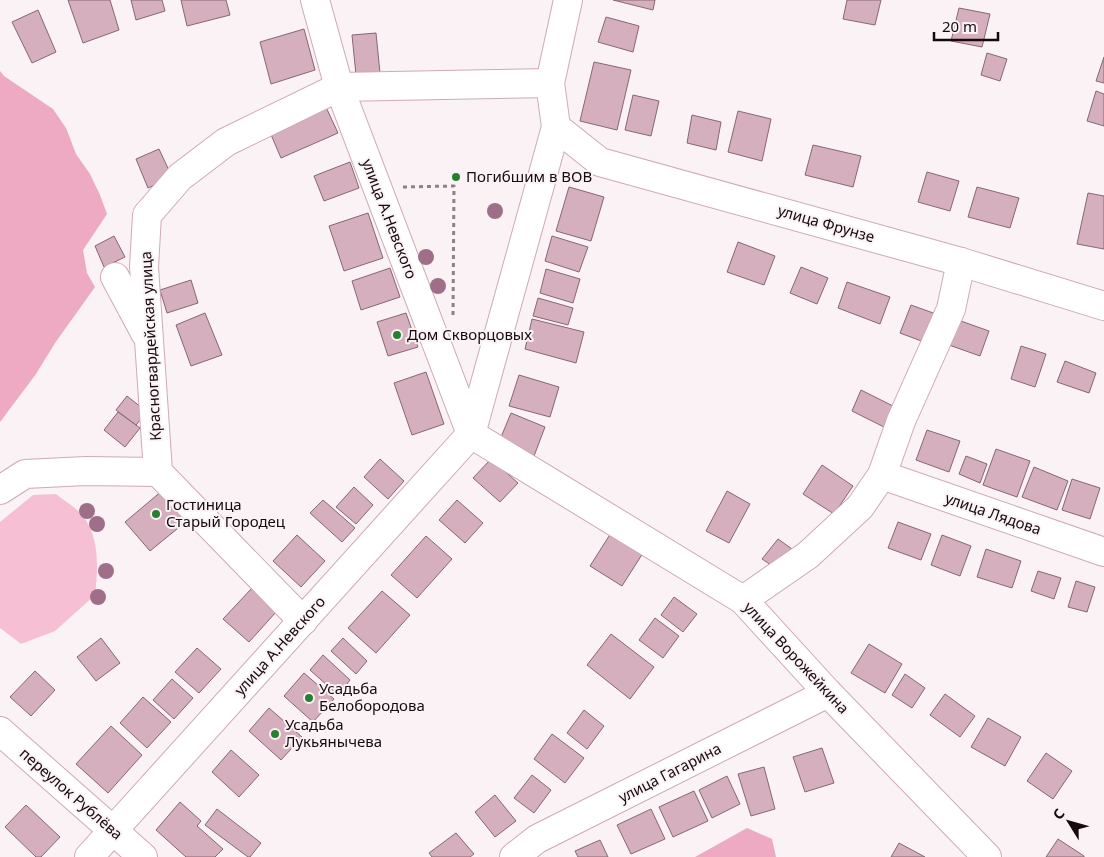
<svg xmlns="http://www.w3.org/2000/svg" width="1104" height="857" viewBox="0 0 1104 857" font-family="'Noto Sans',sans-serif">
<rect width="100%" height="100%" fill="#faf2f5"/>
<g fill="#eea9c3">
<polygon points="0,71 4,76 53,109 66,128 76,154 90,174 100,195 107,214 83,250 87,273 95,287 55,343 36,374 0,422"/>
<polygon points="747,828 772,839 776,857 695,857"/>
</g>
<path fill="#f7bfd4" d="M 56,494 C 64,501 77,508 83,516 C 100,538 98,569 95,595 L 55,631 L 21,644 L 0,628 L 0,522 L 33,495 Z"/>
<g fill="#d5afbd" stroke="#886673">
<polygon points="68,0 110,0 119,30 83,43"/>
<polygon points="131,0 162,0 165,11 136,20"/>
<polygon points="181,0 226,0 230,15 187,26"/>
<polygon points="613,0 655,0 653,10"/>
<polygon points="847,0 881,0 875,25 843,19"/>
<polygon points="959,8 990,14 982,47 951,41"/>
<polygon points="38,10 56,52 32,63 12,22"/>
<polygon points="606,17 639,26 633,52 598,42"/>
<polygon points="304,29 315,70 271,84 260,42"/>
<polygon points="376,33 380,73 356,75 352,35"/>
<polygon points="987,53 1007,59 1000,81 981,75"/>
<polygon points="1104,57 1104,83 1096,81"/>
<polygon points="594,62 631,70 617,130 580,121"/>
<polygon points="1096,91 1104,94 1104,126 1087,121"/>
<polygon points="633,95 659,101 651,136 625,130"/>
<polygon points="325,105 338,133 281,158 269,130"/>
<polygon points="738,111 771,119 762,161 728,152"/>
<polygon points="692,115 721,122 716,150 687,143"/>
<polygon points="813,145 861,156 853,187 805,175"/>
<polygon points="159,149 172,177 148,188 136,159"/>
<polygon points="350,162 359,188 324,201 314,176"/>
<polygon points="927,172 959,181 950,211 918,202"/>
<polygon points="569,187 604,197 591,241 556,231"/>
<polygon points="977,187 1019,198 1010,228 968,217"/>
<polygon points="1088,193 1104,196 1104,249 1077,244"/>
<polygon points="368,213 383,258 344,271 329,226"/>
<polygon points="114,236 125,257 104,267 95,246"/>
<polygon points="552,236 588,247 579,272 545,261"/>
<polygon points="738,242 775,256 764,285 727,272"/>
<polygon points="801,267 828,278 817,304 790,293"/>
<polygon points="390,268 400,297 361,310 352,281"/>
<polygon points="546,269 580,279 573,303 540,293"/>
<polygon points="191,280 198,303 167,313 160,290"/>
<polygon points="847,282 890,297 880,324 838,308"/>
<polygon points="538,298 573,308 568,325 533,316"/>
<polygon points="911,305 936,314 924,342 900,333"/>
<polygon points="205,313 222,355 191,366 176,325"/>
<polygon points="406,313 418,347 388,356 377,322"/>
<polygon points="532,319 584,332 576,363 525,349"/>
<polygon points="958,320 989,331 980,356 949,345"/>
<polygon points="1021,346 1046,354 1035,387 1011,379"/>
<polygon points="1065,361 1096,373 1089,393 1057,382"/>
<polygon points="426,372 444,424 412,435 394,383"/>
<polygon points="519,375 559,387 550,417 509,406"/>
<polygon points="861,390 893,406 884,427 852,411"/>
<polygon points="127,396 147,412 136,425 116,410"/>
<polygon points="118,412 140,428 125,447 104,430"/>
<polygon points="511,413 545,427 534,456 499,442"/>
<polygon points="927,430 960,441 949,472 916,460"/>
<polygon points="996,449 1030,461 1017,497 983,485"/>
<polygon points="966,456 987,464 980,483 959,474"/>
<polygon points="380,459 404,481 388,499 364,477"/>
<polygon points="491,459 518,483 500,502 473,478"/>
<polygon points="822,465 853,486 834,514 803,494"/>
<polygon points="1034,467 1068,481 1057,510 1022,497"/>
<polygon points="1072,479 1100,488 1090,519 1062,510"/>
<polygon points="354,487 373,505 356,524 336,507"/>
<polygon points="163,490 188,520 150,551 125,522"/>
<polygon points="727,491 750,504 729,543 706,531"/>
<polygon points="323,500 355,528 342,542 310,513"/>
<polygon points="457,500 483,523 465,543 439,520"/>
<polygon points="898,522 931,534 921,560 888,548"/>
<polygon points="611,533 643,553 622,586 590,566"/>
<polygon points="297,535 325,561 301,587 273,561"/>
<polygon points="942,535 971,546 960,576 931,565"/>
<polygon points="426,536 452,559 417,598 391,575"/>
<polygon points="778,539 792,549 777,569 762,559"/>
<polygon points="986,549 1021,561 1012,588 977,577"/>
<polygon points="1038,571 1061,578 1054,599 1031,591"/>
<polygon points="1076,581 1095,587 1087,612 1068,607"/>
<polygon points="252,588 277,611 249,642 223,619"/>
<polygon points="382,591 410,615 376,653 348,628"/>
<polygon points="674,597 697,614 683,632 661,615"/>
<polygon points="655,618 679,636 663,658 639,640"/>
<polygon points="611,634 654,667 630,699 587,665"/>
<polygon points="101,638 120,663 96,681 77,657"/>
<polygon points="343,638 367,661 356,674 331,651"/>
<polygon points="869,644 902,664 885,693 851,673"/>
<polygon points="197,648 221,669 199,693 175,672"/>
<polygon points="323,655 350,680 338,695 310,670"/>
<polygon points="35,671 55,690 31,716 10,697"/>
<polygon points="304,673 334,699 313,722 284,696"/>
<polygon points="905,674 925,688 912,708 892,695"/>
<polygon points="172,679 193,698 174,719 153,700"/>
<polygon points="945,694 975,716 960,737 930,715"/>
<polygon points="143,697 171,722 147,748 120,723"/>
<polygon points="269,708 302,737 281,760 249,731"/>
<polygon points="584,710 604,726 587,749 567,733"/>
<polygon points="988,718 1021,737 1005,766 971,747"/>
<polygon points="111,726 142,755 108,793 76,764"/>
<polygon points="552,734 584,758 565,783 534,759"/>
<polygon points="822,748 834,783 805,792 793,757"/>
<polygon points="231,750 259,775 239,797 212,772"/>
<polygon points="1046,753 1072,771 1053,799 1027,781"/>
<polygon points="764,767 775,809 751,816 738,774"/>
<polygon points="532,775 551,790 534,813 514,798"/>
<polygon points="727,776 740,804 712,818 699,790"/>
<polygon points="694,791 708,821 673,837 659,807"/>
<polygon points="495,795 516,821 495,837 475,812"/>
<polygon points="180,802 201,821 197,826 223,849 215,857 186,857 156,830"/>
<polygon points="26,805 60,837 41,857 36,857 5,827"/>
<polygon points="217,809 261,843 250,857 248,857 205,825"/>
<polygon points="651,809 665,839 631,854 617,825"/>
<polygon points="456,833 474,854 470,857 432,857 429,853"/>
<polygon points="1058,839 1084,856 1084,857 1046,857"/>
<polygon points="600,840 608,857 578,857 575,851"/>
<polygon points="899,843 925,857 891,857"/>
</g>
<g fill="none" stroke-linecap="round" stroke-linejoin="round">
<defs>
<g id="minor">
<polyline points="315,0 339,87 471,434"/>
<polyline points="556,127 600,162 961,262 1104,306"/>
<polyline points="115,277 145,333"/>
<polyline points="471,434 743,600 828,693 987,857"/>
<polyline points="882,475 1104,552"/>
<polyline points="0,490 25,474 86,471 158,472"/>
<polyline points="743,600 808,555 860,507 882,475 901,421 951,309 961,262"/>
<polyline points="303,621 158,472 144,267 147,215 180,177 226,142 339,87 550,83"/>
<polyline points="0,731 143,857"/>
<polyline points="89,857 471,434 556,127 550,83 568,0"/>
<polyline points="514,857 537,839 828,693"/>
</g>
</defs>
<use href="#minor" stroke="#cfa9b7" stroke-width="30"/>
<polyline stroke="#8c8286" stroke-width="3" stroke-dasharray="4 4" stroke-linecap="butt" points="403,187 454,186 453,316"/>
<use href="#minor" stroke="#fff" stroke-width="28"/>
</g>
<g fill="#9f6f89">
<circle cx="495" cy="211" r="8"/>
<circle cx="426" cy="257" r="8"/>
<circle cx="438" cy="286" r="8"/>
<circle cx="87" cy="511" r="8"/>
<circle cx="97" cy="524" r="8"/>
<circle cx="106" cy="571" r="8"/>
<circle cx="98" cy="597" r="8"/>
</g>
<g fill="#26802f" stroke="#faf2f5" stroke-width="2">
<circle cx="456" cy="177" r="5"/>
<circle cx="397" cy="335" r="5"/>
<circle cx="156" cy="514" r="5"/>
<circle cx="309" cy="698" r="5"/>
<circle cx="275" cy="734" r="5"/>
</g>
<g text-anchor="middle" stroke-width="4" stroke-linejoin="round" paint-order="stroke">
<g font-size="15" fill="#160a0f" stroke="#faf2f5" text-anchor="start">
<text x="466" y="182">Погибшим в ВОВ</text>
<text x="407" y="340">Дом Скворцовых</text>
<text x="166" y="510">Гостиница<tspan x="166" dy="17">Старый Городец</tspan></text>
<text x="319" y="694">Усадьба<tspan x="319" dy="17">Белобородова</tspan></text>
<text x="285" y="730">Усадьба<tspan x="285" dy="17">Лукьянычева</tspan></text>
</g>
<g font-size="15" fill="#160a0f" stroke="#faf2f5">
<text transform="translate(389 219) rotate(69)" y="5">улица А.Невского</text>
<text transform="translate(826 224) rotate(16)" y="5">улица Фрунзе</text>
<text transform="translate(151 346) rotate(-93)" y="5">Красногвардейская улица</text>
<text transform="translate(993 514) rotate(19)" y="5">улица Лядова</text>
<text transform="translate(280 646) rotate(-48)" y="5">улица А.Невского</text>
<text transform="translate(796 658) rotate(47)" y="5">улица Ворожейкина</text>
<text transform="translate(670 773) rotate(-27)" y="5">улица Гагарина</text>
<text transform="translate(71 794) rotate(41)" y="5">переулок Рублёва</text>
</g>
</g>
<g transform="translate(1069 822) rotate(307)" stroke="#faf2f5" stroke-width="4" paint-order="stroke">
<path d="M0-4L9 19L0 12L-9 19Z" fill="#160a0f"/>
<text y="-8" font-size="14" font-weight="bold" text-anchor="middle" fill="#160a0f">С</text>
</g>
<path d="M934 32v8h64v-8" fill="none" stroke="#160a0f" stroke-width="2.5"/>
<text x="942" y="32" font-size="15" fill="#160a0f" stroke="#faf2f5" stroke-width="4" paint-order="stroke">20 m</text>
</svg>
